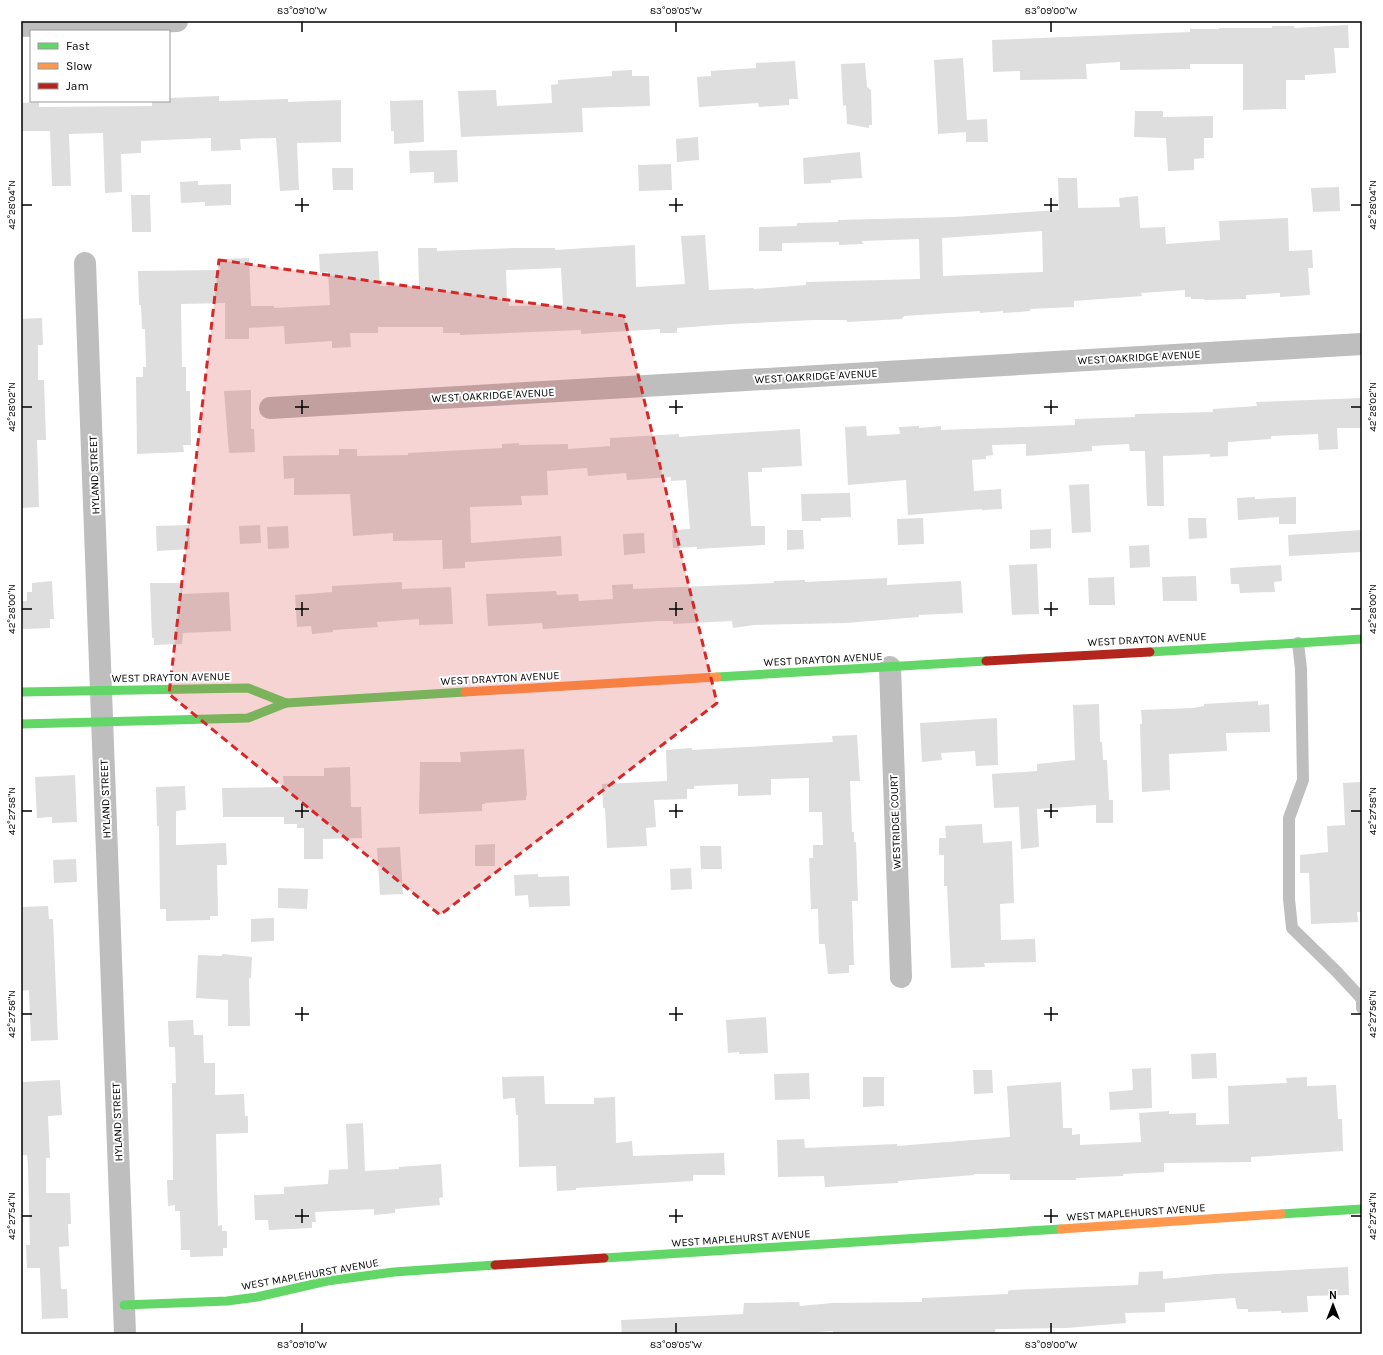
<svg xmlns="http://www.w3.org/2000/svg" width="1383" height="1355" viewBox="0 0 1383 1355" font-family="Karla,sans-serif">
<rect width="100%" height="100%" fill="#fff"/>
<g fill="#dedede" fill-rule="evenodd">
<polygon points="1348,25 1349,48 1334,48 1336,73 1305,75 1305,80 1286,80 1286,109 1243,110 1243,64 1190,64 1190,69 1120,70 1120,62 1086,64 1087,79 1020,80 1020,71 993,72 992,40 1190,32 1190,29 1219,29 1219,28 1272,28 1272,26 1294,26 1294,28"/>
<polygon points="963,58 967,120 987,119 988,142 966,142 966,132 938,134 934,60"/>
<polygon points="795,61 798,99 789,99 789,105 759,107 758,103 699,107 697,77 711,76 711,71 756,68 756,63"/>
<polygon points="865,63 867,87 871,90 872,125 869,125 869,128 847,124 846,105 843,106 841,64"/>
<polygon points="632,70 632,76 649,76 650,106 582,108 583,132 461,137 458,91 496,90 497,106 552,103 551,85 558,84 558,80 612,76 612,71"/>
<polygon points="219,96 219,101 288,99 288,102 341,100 341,142 297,143 299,190 280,191 276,138 240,139 241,150 211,151 211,138 141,141 141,153 121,154 122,192 105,193 103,133 69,134 71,186 52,186 50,131 21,131 21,103 39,102 39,107 152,106 152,101 169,101 169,98"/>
<polygon points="423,100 424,142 394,144 394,131 391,131 390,101"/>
<polygon points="1135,111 1163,111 1163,117 1213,116 1213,138 1204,138 1204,158 1194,159 1194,170 1168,171 1166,138 1134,137"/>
<polygon points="698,137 699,160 677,162 676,139"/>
<polygon points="457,150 458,182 434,183 434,172 410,173 409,151"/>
<polygon points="860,152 862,178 831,180 831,183 804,184 803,158"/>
<polygon points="671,164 672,190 639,191 638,165"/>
<polygon points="332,168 353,168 353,190 333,190"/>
<path d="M 1058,178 L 1077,178 L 1078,208 L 1120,207 L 1119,198 L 1138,196 L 1140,228 L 1165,227 L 1166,244 L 1220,240 L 1219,221 L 1288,218 L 1289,251 L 1312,250 L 1313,268 L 1308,268 L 1310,295 L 1280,297 L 1280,293 L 1246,295 L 1246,299 L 1204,300 L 1204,299 L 1191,299 L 1191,297 L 1185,297 L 1185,290 L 1141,293 L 1142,296 L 1074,301 L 1074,307 L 1030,309 L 1030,311 L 1020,312 L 1003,313 L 1003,311 L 980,313 L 980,311 L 904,316 L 902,319 L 847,322 L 847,320 L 813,320 L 731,324 L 677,328 L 677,333 L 660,333 L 660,329 L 581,334 L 581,330 L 460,335 L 460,333 L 443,333 L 443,327 L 378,327 L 378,333 L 350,333 L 351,347 L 332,348 L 332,341 L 285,344 L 284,326 L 249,328 L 249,339 L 225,339 L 225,303 L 181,304 L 182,367 L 186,367 L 186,391 L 190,391 L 191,445 L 183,445 L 184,452 L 137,454 L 136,377 L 143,377 L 143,367 L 146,367 L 145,329 L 142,329 L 141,305 L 139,305 L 138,271 L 220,270 L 219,259 L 249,258 L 251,306 L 274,306 L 274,308 L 330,305 L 328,272 L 320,273 L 319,254 L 378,251 L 380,286 L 419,286 L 418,248 L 437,248 L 437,251 L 515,248 L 555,248 L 555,250 L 635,245 L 636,287 L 685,284 L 681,236 L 705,235 L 709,290 L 753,288 L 754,289 L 806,285 L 806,282 L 920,279 L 919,239 L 862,241 L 863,244 L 839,245 L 839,242 L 782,243 L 782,251 L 759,251 L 759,227 L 797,226 L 797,223 L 838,222 L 838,220 L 954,217 L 1059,210 ZM 1042,231 L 1043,272 L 943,276 L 942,238 ZM 561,268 L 563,305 L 509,306 L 509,303 L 507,303 L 506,270 Z"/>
<polygon points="198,181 198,185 231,184 231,205 205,206 205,202 181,203 180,182"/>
<polygon points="1339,187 1340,211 1313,212 1311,188"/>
<polygon points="131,195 150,195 151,232 132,232"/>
<polygon points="42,318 43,345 38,345 38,380 44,380 46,440 37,440 39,507 21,508 21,319"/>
<polygon points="251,390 251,429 254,429 255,452 229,453 224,391"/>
<polygon points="1362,398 1362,428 1337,428 1338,449 1319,450 1318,434 1271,436 1271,439 1228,442 1228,456 1210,457 1210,454 1163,456 1164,506 1147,506 1145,451 1130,451 1129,444 1092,446 1092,451 1026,456 1026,444 992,445 993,455 986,456 986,459 972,460 974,491 1001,489 1002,509 982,510 982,509 908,515 906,480 848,485 845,427 866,426 867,436 900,434 899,427 919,426 919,428 941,426 941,430 1075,425 1075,419 1135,417 1135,414 1213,412 1213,409 1257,406 1256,402"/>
<polygon points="800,429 802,466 762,468 762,472 748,472 751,526 765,526 765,545 697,549 697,547 673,548 672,530 690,529 686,480 671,481 671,477 627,480 626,473 588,476 587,468 547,471 548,495 521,496 522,505 470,507 471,543 561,536 562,556 465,562 465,568 443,569 442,540 393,541 393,533 353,536 350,494 294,495 294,478 284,479 283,456 339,455 339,449 357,449 357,456 408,455 408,453 502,448 502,444 519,443 519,445 568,444 568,449 610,446 610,438 679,434 679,437 706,435"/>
<polygon points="1089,484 1091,532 1072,533 1069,485"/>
<polygon points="850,493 851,517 821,518 821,521 802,521 801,494"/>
<polygon points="1255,497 1255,499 1296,497 1296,524 1279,524 1279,517 1238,520 1237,498"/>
<polygon points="923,518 924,544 898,545 897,519"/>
<polygon points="1188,518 1206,518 1207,538 1189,539"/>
<polygon points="189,525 190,549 157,551 156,526"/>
<polygon points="260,525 261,543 240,544 239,526"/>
<polygon points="288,526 289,548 268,549 267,527"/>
<polygon points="1051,529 1051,548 1030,549 1030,530"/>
<polygon points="787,530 803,530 804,549 787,550"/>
<polygon points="1362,530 1362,552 1289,556 1288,535"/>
<polygon points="644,533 645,553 624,555 623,534"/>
<polygon points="1149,545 1150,567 1130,568 1129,546"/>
<polygon points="1037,564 1039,614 1012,615 1009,565"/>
<polygon points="1281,565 1282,581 1274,582 1275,592 1240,593 1239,584 1231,584 1230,568"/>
<polygon points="1196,576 1197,601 1163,601 1162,577"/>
<polygon points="1114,577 1115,605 1089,605 1088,578"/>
<polygon points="887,578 887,585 961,581 963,613 919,615 919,617 846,623 754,625 733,628 732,621 673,624 673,621 658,621 543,629 542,623 488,626 486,594 556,591 557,595 578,594 579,601 613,599 612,585 633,584 633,589 774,583 774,581 805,580 805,582"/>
<polygon points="52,581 54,619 50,619 50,628 23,629 21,601 27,601 27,592 32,592 32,583"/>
<polygon points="402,582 402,589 451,587 453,624 419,625 419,619 377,622 378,627 333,630 333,632 312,634 311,626 297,627 295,595 332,592 332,586"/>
<polygon points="150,583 182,583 182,594 229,592 231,631 183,633 182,644 154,645 154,638 152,638"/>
<polygon points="1258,701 1258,705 1269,704 1270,732 1226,733 1227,751 1169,754 1170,790 1142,792 1140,724 1142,724 1141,710 1193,708 1204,706 1204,704"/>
<polygon points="1099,704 1100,742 1102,742 1103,760 1107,760 1109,800 1113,800 1113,823 1096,823 1096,805 1037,809 1039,847 1021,849 1019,807 994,808 992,774 1037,771 1037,764 1075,760 1073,705"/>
<polygon points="997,718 998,765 976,766 975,751 941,753 942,760 922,762 920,723"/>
<polygon points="857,735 860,781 850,781 852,832 854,832 854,842 856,842 858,901 852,901 854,965 849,965 849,973 828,974 825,944 819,944 818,909 811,909 809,858 813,858 813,845 823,845 822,812 809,812 809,778 771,779 771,795 738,796 738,784 694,786 694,789 687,789 687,799 654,800 656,827 646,828 647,846 607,848 605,808 603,808 602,784 667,781 666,750 692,748 692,750 833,742 832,736"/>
<polygon points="524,749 527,796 526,796 526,800 485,803 485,804 482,804 482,811 419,814 420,762 461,762 460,752"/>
<polygon points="350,767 351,807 361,807 362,838 323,839 323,859 304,859 304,828 297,828 297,824 284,824 284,817 223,817 222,788 284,787 283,776 324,776 324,768"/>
<polygon points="75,775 77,822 52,823 52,817 37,818 35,777"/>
<polygon points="1362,782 1362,912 1357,912 1358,922 1311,924 1309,873 1300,873 1300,855 1328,852 1327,826 1345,825 1343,783"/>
<polygon points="185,786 186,810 176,811 176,845 226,843 227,865 217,865 218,916 210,916 210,920 166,921 166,909 160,909 159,826 157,826 156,787"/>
<polygon points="982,824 983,843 1012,841 1014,903 1000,904 1001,940 1035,939 1036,962 984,963 985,967 951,968 947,886 944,886 944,855 939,855 939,838 946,838 945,826"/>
<polygon points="495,844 495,866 475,866 475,845"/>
<polygon points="700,846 721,846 722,869 701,869"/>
<polygon points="400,847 403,894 380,895 377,848"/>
<polygon points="76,859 77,882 54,883 53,860"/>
<polygon points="691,868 692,889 671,890 670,869"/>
<polygon points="538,874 538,877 569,876 570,906 529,907 528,895 515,896 514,875"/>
<polygon points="278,888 308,889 307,909 278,908"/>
<polygon points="48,906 49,919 53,919 58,1040 31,1041 29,990 21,991 21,907"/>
<polygon points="274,918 274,941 251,942 251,919"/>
<polygon points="222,954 252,957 251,978 249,978 250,1026 228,1026 228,1000 196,998 198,955 222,956"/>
<polygon points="766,1017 768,1053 739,1054 739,1052 728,1053 726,1020"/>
<polygon points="193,1020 194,1035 203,1035 204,1063 215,1063 215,1095 244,1094 245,1116 248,1116 248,1133 216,1134 218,1226 222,1225 222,1231 227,1231 227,1248 223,1248 223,1256 190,1257 190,1250 181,1250 180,1211 175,1211 175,1205 168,1206 167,1180 173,1180 172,1083 176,1083 175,1047 169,1047 168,1021"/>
<polygon points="1216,1053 1217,1078 1192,1079 1191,1054"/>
<polygon points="1151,1068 1152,1108 1110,1110 1109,1092 1133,1090 1132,1069"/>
<polygon points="973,1070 992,1070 993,1093 974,1094"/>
<polygon points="809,1073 810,1099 775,1100 774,1074"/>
<polygon points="544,1076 545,1104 594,1104 594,1098 615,1097 616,1143 632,1141 633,1156 724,1153 725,1175 693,1175 693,1181 576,1188 576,1190 557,1191 556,1166 519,1167 518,1115 516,1115 515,1098 503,1099 502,1077"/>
<polygon points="863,1077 884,1077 884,1106 863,1107"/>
<polygon points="1307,1077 1307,1086 1336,1085 1338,1119 1342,1119 1343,1151 1251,1157 1251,1162 1164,1163 1164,1172 1123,1174 1123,1176 1076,1178 1076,1180 1010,1180 1010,1174 974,1174 974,1175 898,1181 898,1183 825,1187 824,1176 778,1177 777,1140 804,1139 805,1148 897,1144 897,1146 1010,1137 1007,1086 1061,1082 1063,1128 1072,1128 1072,1135 1080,1134 1080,1145 1141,1142 1139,1113 1169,1111 1169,1114 1196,1113 1196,1125 1229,1124 1228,1086 1287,1083 1286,1078"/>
<polygon points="60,1080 62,1115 48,1116 50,1158 46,1158 46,1193 70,1193 71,1224 68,1224 69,1246 59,1247 61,1289 67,1289 68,1318 42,1319 40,1268 27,1268 26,1245 30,1245 28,1165 27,1155 21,1155 21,1082"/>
<polygon points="363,1123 365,1171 399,1169 399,1167 441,1164 443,1197 439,1198 440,1205 395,1209 395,1213 374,1215 374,1209 315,1212 316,1222 312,1222 312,1228 269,1230 268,1220 255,1220 254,1195 284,1194 284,1187 328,1184 329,1170 348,1169 346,1124"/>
<polygon points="1348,1267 1349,1295 1307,1296 1308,1312 1281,1313 1281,1311 1248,1312 1248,1309 1237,1309 1235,1298 1165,1303 1165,1312 1125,1313 1126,1323 1067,1328 995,1329 995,1334 833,1334 833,1331 785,1334 622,1334 621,1320 743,1314 744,1303 799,1302 800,1306 832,1303 922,1302 922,1298 923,1298 1008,1294 1008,1291 1011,1290 1138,1285 1139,1272 1163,1271 1163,1279 1216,1274"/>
</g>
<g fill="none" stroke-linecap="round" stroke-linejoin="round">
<polyline stroke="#bebebe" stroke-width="12" points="1298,643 1301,669 1303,780 1289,818 1289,899 1292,928 1336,971 1362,999 1362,1008"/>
<g stroke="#bebebe" stroke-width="22">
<polyline points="21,26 177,21"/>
<polyline points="85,263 125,1334"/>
<polyline points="270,408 1362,344"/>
<polyline points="890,667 901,977"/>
</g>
<g stroke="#63d668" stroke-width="9">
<polyline points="1150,652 1362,639"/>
<polyline points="717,677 986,661"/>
<polyline points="21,692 248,688 286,703"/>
<polyline points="21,724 248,718 286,703 465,692"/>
<polyline points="1281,1214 1362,1209"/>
<polyline points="604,1258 1061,1229"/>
<polyline points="124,1305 227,1301 257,1297 327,1281 394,1272 495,1265"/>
</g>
<g stroke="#ff974d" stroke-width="9">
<polyline points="465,692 717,677"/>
<polyline points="1061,1229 1281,1214"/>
</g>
<g stroke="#b3261e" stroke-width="9">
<polyline points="986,661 1150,652"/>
<polyline points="495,1265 604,1258"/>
</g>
</g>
<path fill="#d62828" fill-opacity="0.2" stroke="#d62828" stroke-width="3" stroke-dasharray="8 5" stroke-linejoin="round" d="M 219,260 L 624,316 L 717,703 L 440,915 L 169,694 Z"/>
<path fill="none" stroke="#000" stroke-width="1.5" d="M 302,22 L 302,32M 676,22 L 676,32M 1051,22 L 1051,32M 302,198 L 302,212M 676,198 L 676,212M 1051,198 L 1051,212M 22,205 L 32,205M 295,205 L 309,205M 669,205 L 683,205M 1044,205 L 1058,205M 1351,205 L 1361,205M 302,400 L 302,414M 676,400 L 676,414M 1051,400 L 1051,414M 22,407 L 32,407M 295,407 L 309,407M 669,407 L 683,407M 1044,407 L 1058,407M 1351,407 L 1361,407M 302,602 L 302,616M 676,602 L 676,616M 1051,602 L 1051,616M 22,609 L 32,609M 295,609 L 309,609M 669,609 L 683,609M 1044,609 L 1058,609M 1351,609 L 1361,609M 302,804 L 302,818M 676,804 L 676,818M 1051,804 L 1051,818M 22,811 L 32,811M 295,811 L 309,811M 669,811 L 683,811M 1044,811 L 1058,811M 1351,811 L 1361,811M 302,1007 L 302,1021M 676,1007 L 676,1021M 1051,1007 L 1051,1021M 22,1014 L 32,1014M 295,1014 L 309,1014M 669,1014 L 683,1014M 1044,1014 L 1058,1014M 1351,1014 L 1361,1014M 302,1209 L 302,1223M 676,1209 L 676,1223M 1051,1209 L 1051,1223M 22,1216 L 32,1216M 295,1216 L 309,1216M 669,1216 L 683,1216M 1044,1216 L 1058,1216M 1351,1216 L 1361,1216M 302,1323 L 302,1333M 676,1323 L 676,1333M 1051,1323 L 1051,1333"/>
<g text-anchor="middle" stroke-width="4" stroke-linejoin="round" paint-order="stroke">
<g font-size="11" fill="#000" stroke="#fff">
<text transform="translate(1139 357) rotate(-3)" y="4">WEST OAKRIDGE AVENUE</text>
<text transform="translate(816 376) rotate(-3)" y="4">WEST OAKRIDGE AVENUE</text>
<text transform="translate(493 395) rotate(-3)" y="4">WEST OAKRIDGE AVENUE</text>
<text transform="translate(94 475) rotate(-92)" y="4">HYLAND STREET</text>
<text transform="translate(1147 639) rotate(-3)" y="4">WEST DRAYTON AVENUE</text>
<text transform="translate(823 659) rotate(-3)" y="4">WEST DRAYTON AVENUE</text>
<text transform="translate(171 677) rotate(-1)" y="4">WEST DRAYTON AVENUE</text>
<text transform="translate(500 678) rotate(-3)" y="4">WEST DRAYTON AVENUE</text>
<text transform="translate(105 799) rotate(-92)" y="4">HYLAND STREET</text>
<text transform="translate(895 822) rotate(-92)" y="4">WESTRIDGE COURT</text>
<text transform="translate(117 1122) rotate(-92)" y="4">HYLAND STREET</text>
<text transform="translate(1136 1212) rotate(-4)" y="4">WEST MAPLEHURST AVENUE</text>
<text transform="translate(741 1238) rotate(-4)" y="4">WEST MAPLEHURST AVENUE</text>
<text transform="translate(310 1274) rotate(-10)" y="4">WEST MAPLEHURST AVENUE</text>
</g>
</g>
<rect width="1383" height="1355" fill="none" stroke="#ffffff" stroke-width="44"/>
<rect x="30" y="30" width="140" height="72" fill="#ffffff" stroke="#999999"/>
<rect x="38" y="43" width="20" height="6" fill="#63d668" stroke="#999999"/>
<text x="66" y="50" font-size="12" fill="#000000">Fast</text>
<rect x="38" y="63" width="20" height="6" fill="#ff974d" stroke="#999999"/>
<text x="66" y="70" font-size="12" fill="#000000">Slow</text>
<rect x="38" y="83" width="20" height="6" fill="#b3261e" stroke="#999999"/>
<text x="66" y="90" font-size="12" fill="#000000">Jam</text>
<g transform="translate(1333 1305)" stroke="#ffffff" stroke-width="3" paint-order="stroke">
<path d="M0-3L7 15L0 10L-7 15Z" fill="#000000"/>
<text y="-6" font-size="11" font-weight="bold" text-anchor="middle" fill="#000000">N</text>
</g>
<rect x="22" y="22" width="1339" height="1311" fill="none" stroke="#000" stroke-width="1.5"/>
<g font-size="10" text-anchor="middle" fill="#000">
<text x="302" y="14">83°09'10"W</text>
<text x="676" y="14">83°09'05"W</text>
<text x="1051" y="14">83°09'00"W</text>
<text transform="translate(11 205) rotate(-90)" y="4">42°28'04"N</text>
<text transform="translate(1372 205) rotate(-90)" y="4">42°28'04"N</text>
<text transform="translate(11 407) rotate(-90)" y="4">42°28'02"N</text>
<text transform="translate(1372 407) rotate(-90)" y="4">42°28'02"N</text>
<text transform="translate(11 609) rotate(-90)" y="4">42°28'00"N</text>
<text transform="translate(1372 609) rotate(-90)" y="4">42°28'00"N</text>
<text transform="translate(11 811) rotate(-90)" y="4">42°27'58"N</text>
<text transform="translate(1372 811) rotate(-90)" y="4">42°27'58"N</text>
<text transform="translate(11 1014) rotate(-90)" y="4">42°27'56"N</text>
<text transform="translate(1372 1014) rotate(-90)" y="4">42°27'56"N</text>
<text transform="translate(11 1216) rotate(-90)" y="4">42°27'54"N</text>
<text transform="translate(1372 1216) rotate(-90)" y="4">42°27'54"N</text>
<text x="302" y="1348">83°09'10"W</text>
<text x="676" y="1348">83°09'05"W</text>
<text x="1051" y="1348">83°09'00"W</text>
</g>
</svg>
